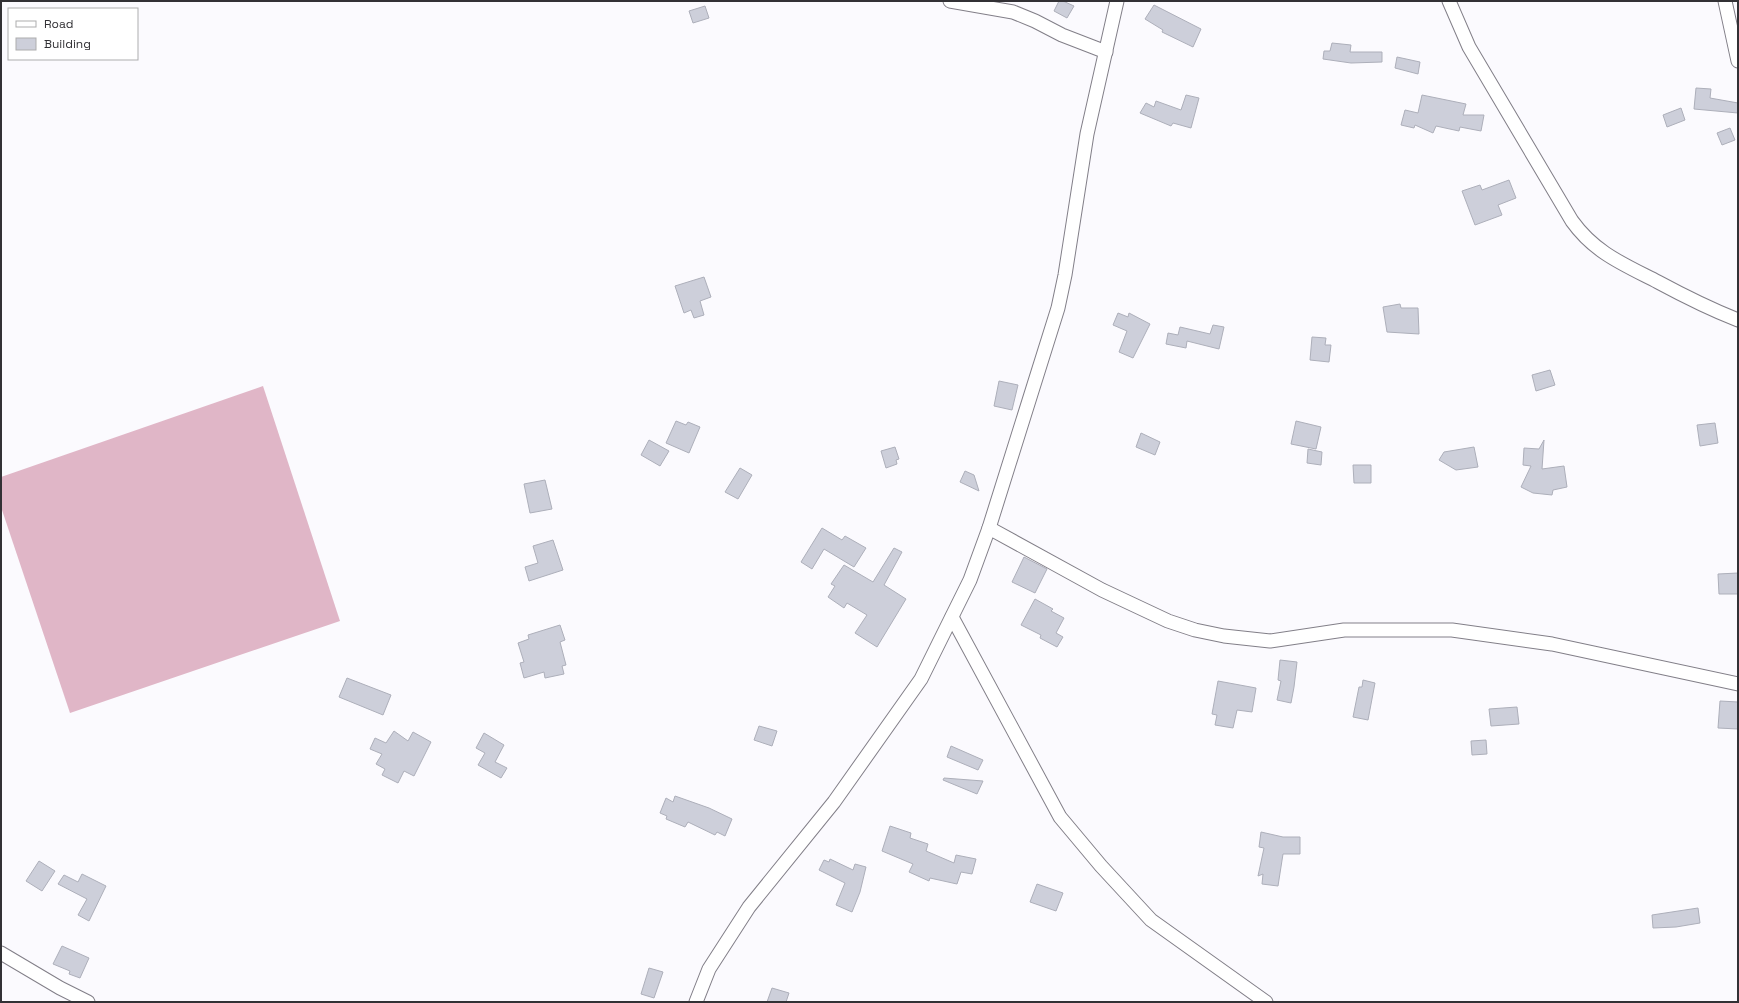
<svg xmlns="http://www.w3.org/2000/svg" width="1739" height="1003" viewBox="0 0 1739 1003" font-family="'Space Grotesk',sans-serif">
<rect width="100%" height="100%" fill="#fbfafe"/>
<polygon fill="#e0b6c7" points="263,386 340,621 70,713 1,507 1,477"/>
<g fill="#cdcfda" stroke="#adafba">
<polygon points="1059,1 1063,1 1074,6 1067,18 1054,11"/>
<polygon points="1154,5 1201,29 1193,47 1162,32 1163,30 1145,19"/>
<polygon points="705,6 709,18 693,23 689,11"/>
<polygon points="1332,43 1351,45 1350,52 1382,52 1382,62 1351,63 1323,59 1324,51 1330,51"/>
<polygon points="1397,57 1420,62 1418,74 1395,68"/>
<polygon points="1696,88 1711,89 1710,98 1738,103 1738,113 1694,109"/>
<polygon points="1186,95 1199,98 1191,128 1173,123 1171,126 1140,113 1146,103 1154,107 1156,101 1181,110"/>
<polygon points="1422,95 1466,104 1463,115 1484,115 1481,131 1460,127 1459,131 1436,126 1433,133 1415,125 1414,128 1401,125 1405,110 1418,113"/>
<polygon points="1681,108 1685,120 1667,127 1663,115"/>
<polygon points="1730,128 1735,140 1722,145 1717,133"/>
<polygon points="1509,180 1516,198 1498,205 1502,215 1475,225 1462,191 1480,185 1482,190"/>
<polygon points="704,277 711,297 700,301 704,315 694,318 691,310 684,313 675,286"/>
<polygon points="1400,304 1401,308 1418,308 1419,334 1387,332 1383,307"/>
<polygon points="1118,313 1128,317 1129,313 1150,324 1133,358 1119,352 1127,331 1113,325"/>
<polygon points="1213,325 1224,327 1219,349 1187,341 1186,348 1166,344 1168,333 1178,335 1180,327 1210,334"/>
<polygon points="1312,337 1326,338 1325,345 1331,345 1329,362 1310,360"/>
<polygon points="1550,370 1555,385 1536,391 1532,375"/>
<polygon points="999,381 1018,385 1012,410 994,406"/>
<polygon points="676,421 686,425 688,422 700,427 689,453 666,443"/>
<polygon points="1296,421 1321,427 1316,449 1291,444"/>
<polygon points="1715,423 1718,443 1700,446 1697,425"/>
<polygon points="1141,433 1160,442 1155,455 1136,447"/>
<polygon points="649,440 669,451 660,466 641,455"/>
<polygon points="1544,440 1542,469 1564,466 1567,487 1553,490 1552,495 1533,493 1521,487 1531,466 1523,465 1524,448 1539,449"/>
<polygon points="895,447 899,459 896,460 897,464 886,468 881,451"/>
<polygon points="1474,447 1478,467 1456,470 1439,460 1444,452"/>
<polygon points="1308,449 1322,452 1321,465 1307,463"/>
<polygon points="1353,465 1371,465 1371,483 1354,483"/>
<polygon points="740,468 752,475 738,499 725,492"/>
<polygon points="965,471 974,475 979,491 960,482"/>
<polygon points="545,480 552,509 530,513 524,484"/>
<polygon points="822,528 842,540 845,536 866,548 854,567 824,549 812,569 801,562"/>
<polygon points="553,540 563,570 529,581 525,567 538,563 533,546"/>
<polygon points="894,548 902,552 884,585 906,599 877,647 855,633 867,615 847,603 844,608 828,597 835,586 831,584 844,565 873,582"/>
<polygon points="1024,557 1047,569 1035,593 1012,582"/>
<polygon points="1738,573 1738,594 1719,594 1718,574"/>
<polygon points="1035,599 1053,609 1051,611 1064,618 1056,633 1063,637 1057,647 1040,638 1041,635 1021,625"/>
<polygon points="560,625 565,640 560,642 566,665 562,666 564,674 545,678 544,672 524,678 520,663 524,662 518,643 529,639 528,635"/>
<polygon points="1280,660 1297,662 1294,687 1291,703 1277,700 1281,681 1278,680"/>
<polygon points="347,678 391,695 383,715 339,697"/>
<polygon points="1363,680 1375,683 1368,720 1353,717 1359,687 1362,687"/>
<polygon points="1218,681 1256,688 1252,712 1237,710 1233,728 1215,725 1217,715 1212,714"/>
<polygon points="1720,701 1738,702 1738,729 1718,728"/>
<polygon points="1517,707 1519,724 1491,726 1489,709"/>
<polygon points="759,726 777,731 772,746 754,740"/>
<polygon points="394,731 408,741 413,732 431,742 414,776 404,771 398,783 382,775 385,769 376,764 382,754 370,749 375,738 386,743"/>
<polygon points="484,733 504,745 495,762 507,768 501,778 478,765 485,753 476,748"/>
<polygon points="1486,740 1487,754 1472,755 1471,741"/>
<polygon points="951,746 983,760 978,770 947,757"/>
<polygon points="944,778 983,781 977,794 943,780"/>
<polygon points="675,796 709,808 732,819 725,836 717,832 715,835 688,822 685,827 666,819 667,816 660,813 666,798 673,802"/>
<polygon points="890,826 911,833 910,838 928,844 926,851 954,863 956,855 976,859 972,874 961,872 957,884 930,878 929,881 909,872 913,864 882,851"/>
<polygon points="1261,832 1283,837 1300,837 1300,854 1283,854 1278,886 1262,884 1263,874 1258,876 1264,848 1259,847"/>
<polygon points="830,859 853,870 855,864 866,867 860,892 852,912 836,905 845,883 819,870 824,860 829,862"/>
<polygon points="39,861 55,871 42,891 26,881"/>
<polygon points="82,874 106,886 89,921 78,915 87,899 58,884 64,875 78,882"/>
<polygon points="1037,884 1063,893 1056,911 1030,902"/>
<polygon points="1698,908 1700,923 1676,927 1653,928 1652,915"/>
<polygon points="62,946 89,958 80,978 69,974 70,971 53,964"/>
<polygon points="649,968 663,972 654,998 641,994"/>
<polygon points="772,988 789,993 786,1002 767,1002"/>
</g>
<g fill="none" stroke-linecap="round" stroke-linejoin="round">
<defs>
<g id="minor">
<polyline points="950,1 1013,12 1035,21 1062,35 1106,52"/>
<path d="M 1449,1 L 1469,47 L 1572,221 C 1595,253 1623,264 1658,282 C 1684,296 1710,309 1738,320"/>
<polyline points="1725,1 1738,61"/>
<polyline points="989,528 1102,590 1168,621 1195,630 1224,636 1270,641 1344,630 1452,630 1552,644 1738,684"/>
<polyline points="952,617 1060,817 1101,866 1151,920 1266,1002"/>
<polyline points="1,953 60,988 88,1002"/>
<polyline points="696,1002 709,969 749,907 834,802 921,679 970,580 989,528 1058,308 1065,275 1087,134 1117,1"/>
</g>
</defs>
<use href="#minor" stroke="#827f88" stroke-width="15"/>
<use href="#minor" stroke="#fff" stroke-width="13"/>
</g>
<rect width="1739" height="1003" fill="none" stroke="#323135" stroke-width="4"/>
<rect x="8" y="8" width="130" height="52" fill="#ffffff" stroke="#adadae"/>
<rect x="16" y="21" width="20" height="6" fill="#ffffff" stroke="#adadae"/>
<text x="44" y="28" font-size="12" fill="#323135">Road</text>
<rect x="16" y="38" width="20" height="12" fill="#cdcfda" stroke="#adadae"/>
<text x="44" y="48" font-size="12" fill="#323135">Building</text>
</svg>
